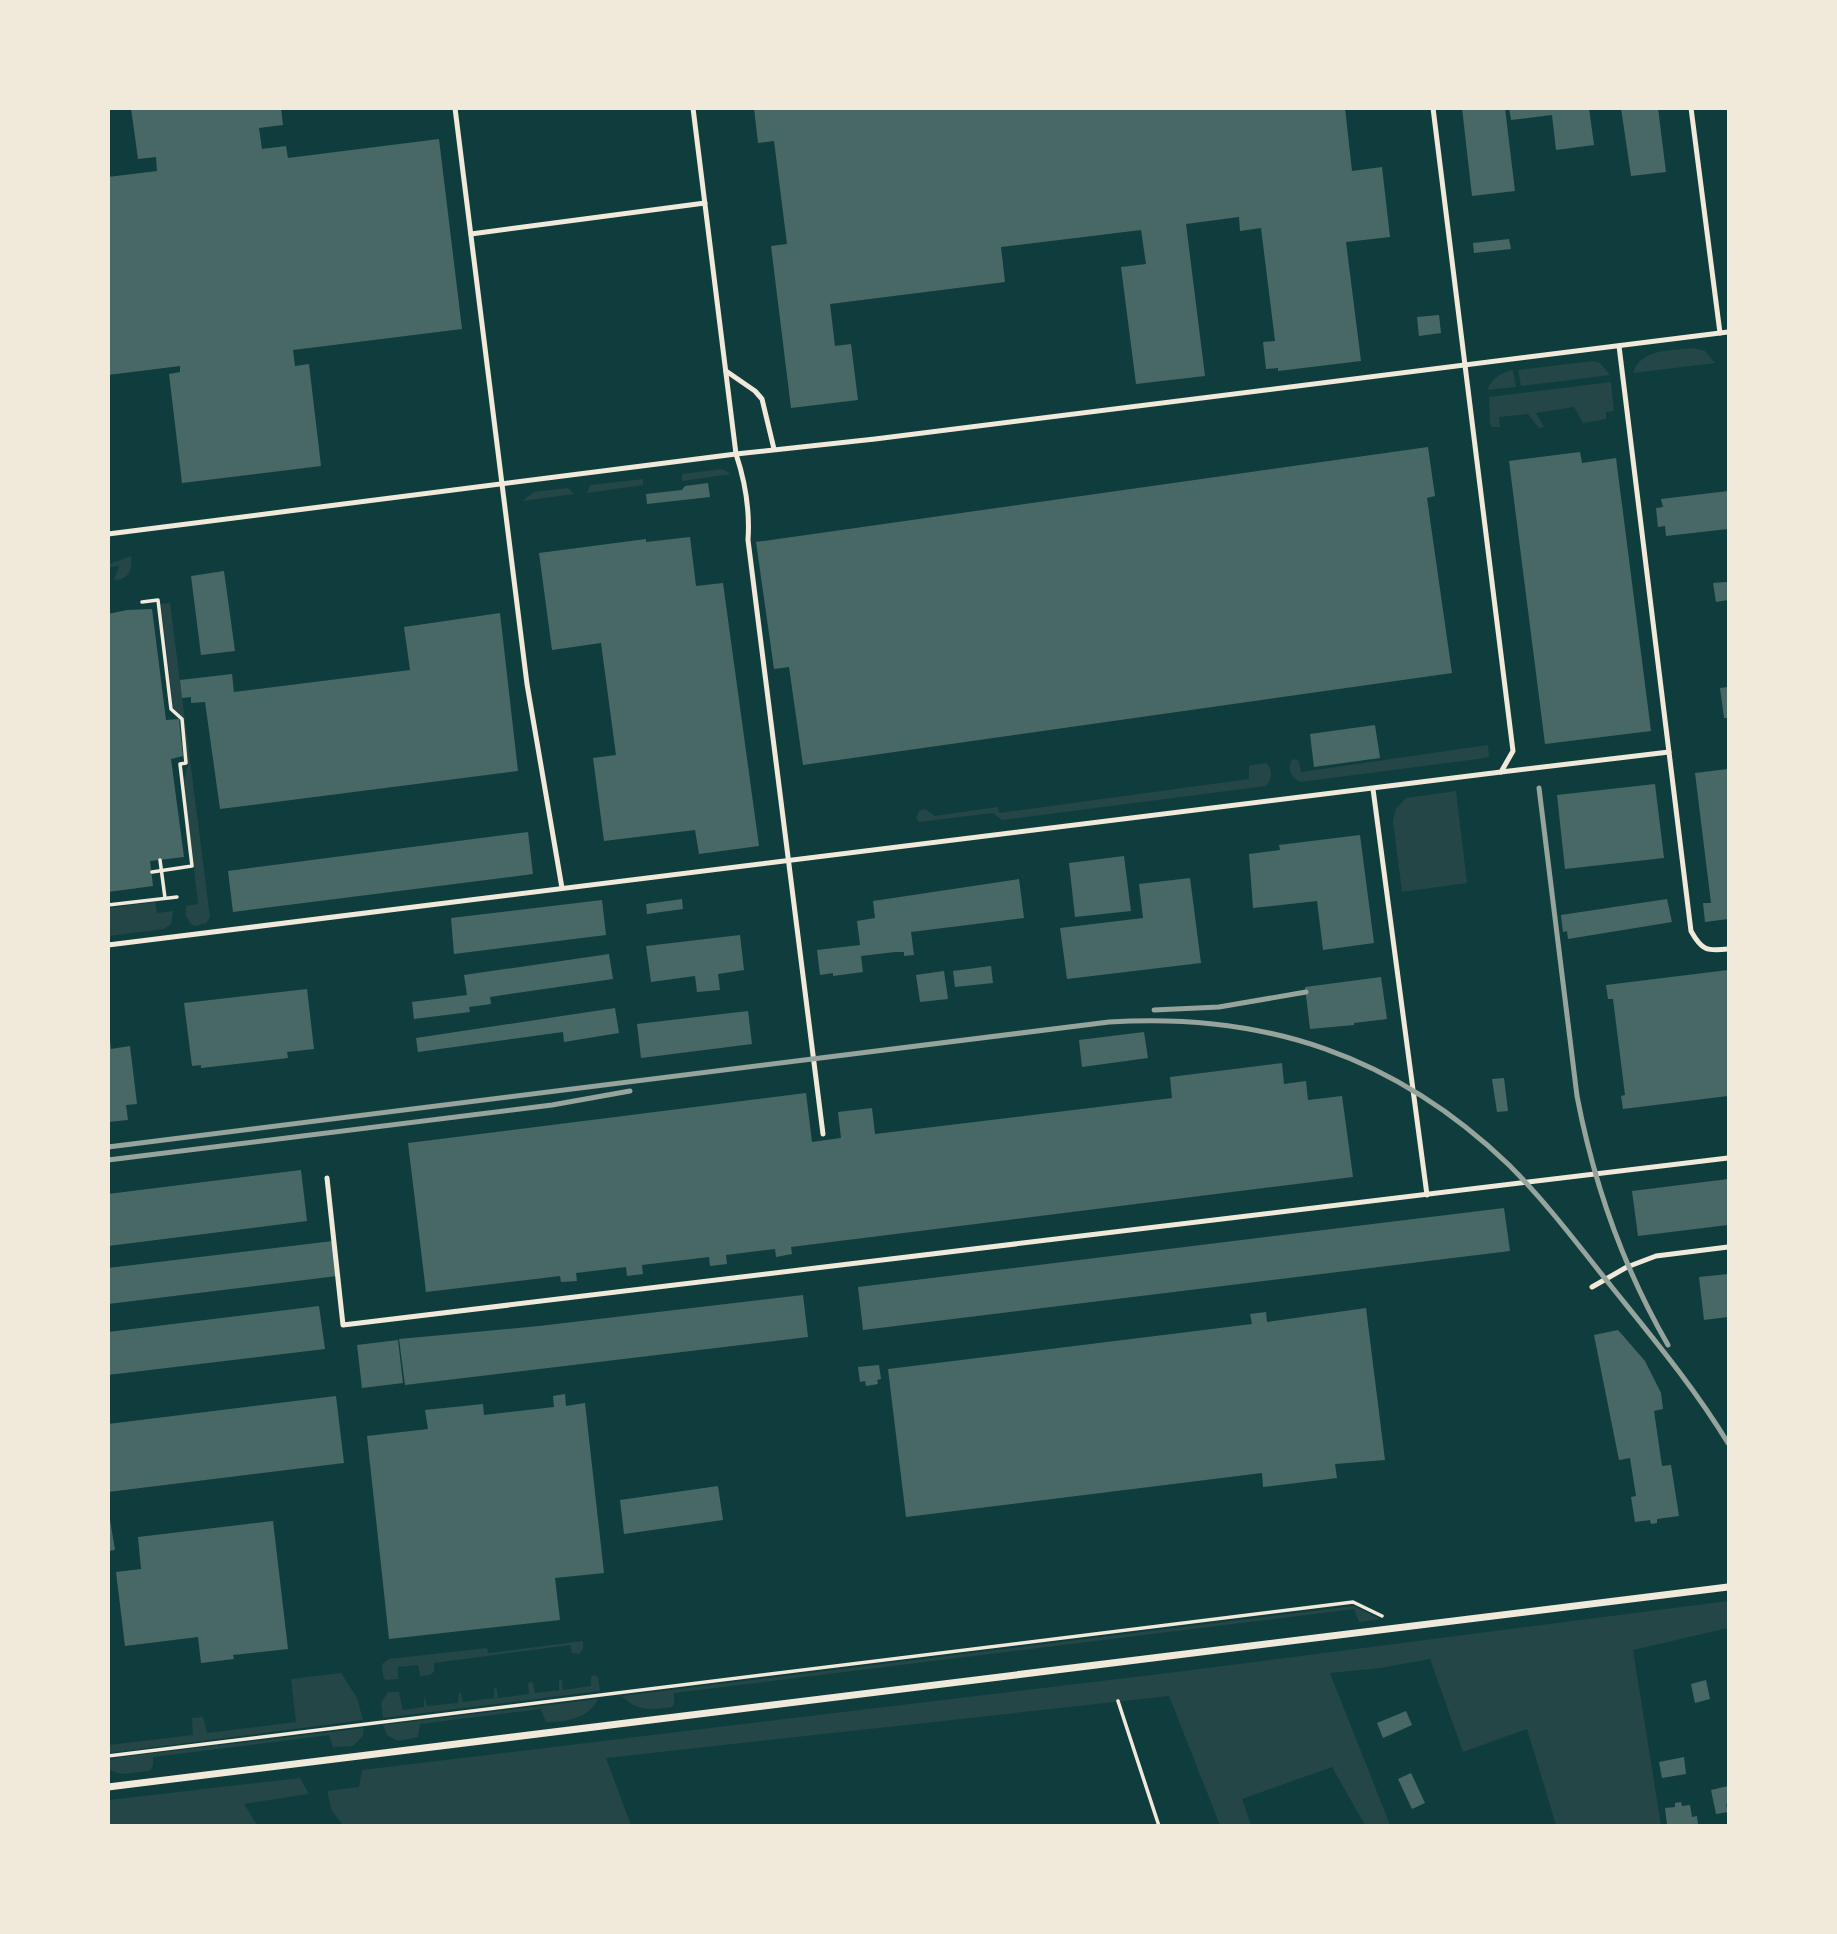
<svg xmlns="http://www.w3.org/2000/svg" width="1837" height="1934" viewBox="0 0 1837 1934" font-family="'Noto Sans',sans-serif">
<rect width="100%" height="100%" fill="#0f3d3e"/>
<g fill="#244646">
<path d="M 1693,348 L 1705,351 L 1715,363 L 1633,373 C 1641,348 1671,351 1693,348 Z"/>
<polygon points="1593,361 1600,363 1610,375 1521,386 1518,370"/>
<path d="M 1513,370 L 1516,387 L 1487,390 C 1492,379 1501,372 1513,370 Z"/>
<polygon points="1611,382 1614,411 1606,412 1606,419 1583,423 1574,407 1536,413 1544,427 1539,428 1528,414 1499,417 1500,427 1492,427 1490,423 1489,397"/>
<polygon points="722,469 731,474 682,481 682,474"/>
<polygon points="643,479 643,485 587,493 590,485"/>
<polygon points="568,488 574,494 522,501 534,492"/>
<path d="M 131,556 C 133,569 129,580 114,580 L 119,566 L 109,567 L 109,564 Z"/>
<polygon points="170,603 210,917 206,923 195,926 191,924 186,916 186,906 198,904 184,780 188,765 182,716 173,707 161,604"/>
<path d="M 1488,745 L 1489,757 L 1478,759 L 1300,782 C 1292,777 1288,771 1291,761 L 1294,759 L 1299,761 L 1301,772 Z"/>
<path d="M 1266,763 C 1273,769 1272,779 1266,786 L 1002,820 L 993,813 L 919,822 L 916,818 L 919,811 L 925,809 L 935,816 L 998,807 L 999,813 L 1249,779 L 1249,766 Z"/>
<polygon points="1456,791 1467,883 1402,892 1393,821 1396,809 1406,798"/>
<polygon points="155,902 157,913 173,911 171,924 164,929 109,936 109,908"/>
<polygon points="1728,1601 1728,1628 1633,1650 1661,1825 1556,1825 1527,1729 1463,1752 1430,1659 1380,1668 1330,1673 1390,1825 1365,1825 1332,1767 1242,1799 1251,1825 1220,1825 1169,1696 606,1758 631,1825 343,1825 332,1811 327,1791 359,1787 362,1770 1168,1673"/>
<path d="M 1354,1606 L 1380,1619 L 1359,1622 L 1354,1609 L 674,1693 L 674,1704 L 672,1707 C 652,1710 637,1712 622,1696 Z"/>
<polygon points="583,1641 583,1649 579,1654 572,1653 570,1645 434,1663 434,1672 429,1675 420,1676 418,1665 398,1667 398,1679 386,1680 383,1677 382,1664 389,1659 487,1648 488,1653"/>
<polygon points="341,1673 357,1698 363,1720 109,1753 109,1745 193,1735 192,1718 203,1717 207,1733 296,1722 291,1679"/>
<polygon points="594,1675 598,1677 600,1691 383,1718 381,1703 388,1692 399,1692 403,1710 424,1707 424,1696 427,1706 458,1703 459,1692 461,1693 463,1702 494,1698 494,1688 497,1689 498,1698 529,1694 528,1684 530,1682 533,1683 535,1693 559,1690 559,1679 562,1680 563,1690 591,1686 591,1677"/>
<path d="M 598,1699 C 588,1719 567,1722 546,1722 L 541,1709 L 420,1724 L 418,1737 L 398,1741 L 387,1735 L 383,1725 Z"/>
<polygon points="364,1728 363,1736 353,1746 333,1747 329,1735 153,1757 153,1766 149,1771 121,1774 109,1770 109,1760 121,1757"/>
<polygon points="300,1778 309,1794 244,1804 257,1825 109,1825 109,1800"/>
</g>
<g fill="#486865">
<polygon points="131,108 281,108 283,125 259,128 262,149 286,146 288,158 439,139 462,329 293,350 295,366 309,364 321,466 182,483 169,374 180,372 180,366 108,375 108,177 157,171 156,157 138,159"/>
<polygon points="754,108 1345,108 1352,171 1382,167 1390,237 1346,242 1361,361 1278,371 1278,368 1266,369 1263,342 1275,341 1261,228 1240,231 1239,217 1186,224 1205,376 1136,384 1121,267 1146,264 1141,230 1001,247 1005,282 830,304 835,346 851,344 858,400 791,408 771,246 787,244 774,141 758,143"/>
<polygon points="1462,108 1505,108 1515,191 1472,196"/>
<polygon points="1509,108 1589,108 1594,145 1556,150 1552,115 1511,120"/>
<polygon points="1621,108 1658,108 1666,172 1631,176"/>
<polygon points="1509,239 1511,249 1474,253 1473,243"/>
<polygon points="1439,315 1441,333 1419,336 1417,317"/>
<polygon points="1428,447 1435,496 1427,498 1452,673 803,765 789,667 774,669 756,542"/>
<polygon points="1580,452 1582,463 1616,458 1651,731 1545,744 1509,461"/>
<polygon points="708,483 710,497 647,504 646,494 682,490 685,486"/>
<polygon points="1728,491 1728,529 1666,536 1665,526 1658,527 1656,508 1663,507 1661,499"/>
<polygon points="690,537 696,586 723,583 759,846 699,854 695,830 604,841 593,758 616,755 601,643 552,650 539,553 646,539 646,542"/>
<polygon points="224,571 235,651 201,655 191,576"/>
<polygon points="1726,582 1728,583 1728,600 1716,602 1713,583"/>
<polygon points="152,609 166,720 179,719 183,756 171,759 184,857 150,861 153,886 108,892 108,614 127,610"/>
<polygon points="500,613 518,771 220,809 205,702 191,703 191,697 182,698 180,680 232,674 234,692 410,670 404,627"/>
<polygon points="1728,687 1728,718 1724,718 1720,688"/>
<polygon points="1375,725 1380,758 1314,767 1310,734"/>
<polygon points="1728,769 1728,919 1705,922 1703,903 1711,903 1695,773"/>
<polygon points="1655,784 1664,858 1565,869 1557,795"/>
<polygon points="528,832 533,874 233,912 228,871"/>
<polygon points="1360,835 1374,943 1323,950 1317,901 1253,908 1249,854 1280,850 1279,845"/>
<polygon points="1124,856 1131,911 1075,917 1069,863"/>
<polygon points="1190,878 1201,963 1067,979 1060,928 1143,918 1139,884"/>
<polygon points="1019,879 1024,918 911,932 914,955 904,956 904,952 895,952 861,956 863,972 833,976 833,973 820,975 817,950 860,945 857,921 875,918 873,901"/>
<polygon points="682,899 683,909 647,914 646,904"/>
<polygon points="1667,899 1672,922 1568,939 1567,931 1563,932 1561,915"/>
<polygon points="602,900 606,935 454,954 451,918"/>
<polygon points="740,935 744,970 718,974 720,990 697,992 695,976 651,982 646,946"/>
<polygon points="609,954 613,979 490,997 491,1004 469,1007 470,1012 414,1019 412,1002 467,995 464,975"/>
<polygon points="991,966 993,983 955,987 953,971"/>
<polygon points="1728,970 1728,1096 1623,1109 1621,1096 1625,1095 1613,999 1608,999 1606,985"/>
<polygon points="944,971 948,999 920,1002 916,975"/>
<polygon points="1381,977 1387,1019 1354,1023 1354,1025 1310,1029 1305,987"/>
<polygon points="307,989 314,1049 287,1052 288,1058 201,1068 201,1065 192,1066 184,1003"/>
<polygon points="615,1008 619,1033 564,1042 563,1032 418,1052 416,1038"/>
<polygon points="748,1011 752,1044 641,1058 637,1024"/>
<polygon points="1144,1032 1148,1058 1082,1067 1079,1040"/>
<polygon points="110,1041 111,1049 130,1046 137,1104 126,1105 128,1120 108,1122"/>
<polygon points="1282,1063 1284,1084 1306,1081 1308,1100 1342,1096 1353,1177 791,1247 792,1254 776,1257 775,1249 726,1255 727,1264 710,1266 709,1257 642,1265 643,1274 627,1276 626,1267 576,1273 577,1281 561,1282 560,1276 426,1292 408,1143 806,1093 812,1142 841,1138 838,1112 872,1108 875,1134 1172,1098 1170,1077"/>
<polygon points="1504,1078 1508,1111 1497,1112 1492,1079"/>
<polygon points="301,1170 307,1221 108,1246 108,1194"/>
<polygon points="1728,1179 1728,1225 1638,1236 1632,1191"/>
<polygon points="1504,1208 1510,1251 863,1330 858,1287"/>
<polygon points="333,1241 337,1276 108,1304 108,1268"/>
<polygon points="1728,1274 1728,1317 1704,1320 1699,1277"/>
<polygon points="803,1295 808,1337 405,1385 399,1339 539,1326"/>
<polygon points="319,1306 325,1349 108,1375 108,1332"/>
<polygon points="1366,1308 1385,1460 1335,1464 1337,1478 1263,1487 1262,1473 906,1517 888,1369 1252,1324 1250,1314 1266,1312 1267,1322"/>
<polygon points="1618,1330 1645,1361 1661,1393 1663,1409 1654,1411 1662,1466 1671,1465 1679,1516 1657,1519 1657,1523 1651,1524 1650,1520 1635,1522 1631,1497 1636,1496 1630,1458 1619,1460 1594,1335"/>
<polygon points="398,1340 403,1383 362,1388 357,1345"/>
<polygon points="879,1365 881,1379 877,1380 878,1384 866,1386 865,1381 860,1382 858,1367"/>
<polygon points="565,1394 566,1406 585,1403 604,1573 555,1578 560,1620 389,1639 367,1436 428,1429 425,1410 483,1404 484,1415 554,1407 553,1396"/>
<polygon points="336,1396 344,1463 108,1492 108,1424"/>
<polygon points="718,1486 723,1520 624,1534 620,1500"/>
<polygon points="108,1507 115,1550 108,1551"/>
<polygon points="273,1521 288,1649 233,1655 234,1659 201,1663 198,1637 125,1646 116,1572 141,1569 138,1537"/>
<polygon points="1706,1680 1710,1699 1695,1703 1691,1684"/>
<polygon points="1406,1711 1412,1725 1383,1738 1377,1723"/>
<polygon points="1684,1757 1686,1774 1662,1778 1659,1762"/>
<polygon points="1411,1773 1425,1803 1412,1809 1398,1779"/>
<polygon points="1728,1786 1728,1803 1726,1804 1728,1812 1716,1814 1711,1790"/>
<polygon points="1681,1802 1682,1806 1690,1805 1692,1817 1697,1816 1698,1825 1667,1825 1665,1808 1675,1807 1675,1803"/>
</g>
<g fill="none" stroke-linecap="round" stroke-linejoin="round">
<g stroke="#f1e9da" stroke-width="3.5">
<polyline points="142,602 158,600 171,709 182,719 186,763 180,764 192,866 152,872"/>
<polyline points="160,860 165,898"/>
<polyline points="108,905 177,897"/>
<polyline points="1118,1701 1159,1826"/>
<polyline points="108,1756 1353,1602 1382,1616"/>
</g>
<g stroke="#f1e9da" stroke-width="5">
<polyline points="455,108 527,684 562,888"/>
<path d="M 693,108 L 736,454 C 745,481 750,511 748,540 L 823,1134"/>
<polyline points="1691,108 1720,333"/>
<polyline points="471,234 705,203"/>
<path d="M 1619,346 L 1691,931 C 1702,951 1707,951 1728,949"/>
<polyline points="726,371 755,391 762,399 774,449"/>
<polyline points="108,534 736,454 875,439 1728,332"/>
<polyline points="1501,772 1669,752"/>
<polyline points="1373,789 1427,1195"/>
<polyline points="108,945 1501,772 1513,751 1433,108"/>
<polyline points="327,1178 343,1325 1728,1158"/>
<polyline points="1592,1287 1627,1267 1656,1256 1728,1247"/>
</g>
<polyline stroke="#f1e9da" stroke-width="7" points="108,1787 1728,1587"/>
<g stroke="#97a49c" stroke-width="5">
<path d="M 1539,788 L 1577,1096 C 1594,1185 1623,1267 1668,1345"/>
<polyline points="1154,1010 1219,1007 1306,992"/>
<path d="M 108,1147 L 1109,1022 C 1265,1012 1396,1056 1509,1165 C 1546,1202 1579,1246 1611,1286 C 1652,1337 1694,1387 1728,1443"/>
<polyline points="108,1160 552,1105 630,1091"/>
</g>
</g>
<rect width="1837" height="1934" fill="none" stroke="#f1e9da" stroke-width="220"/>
</svg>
